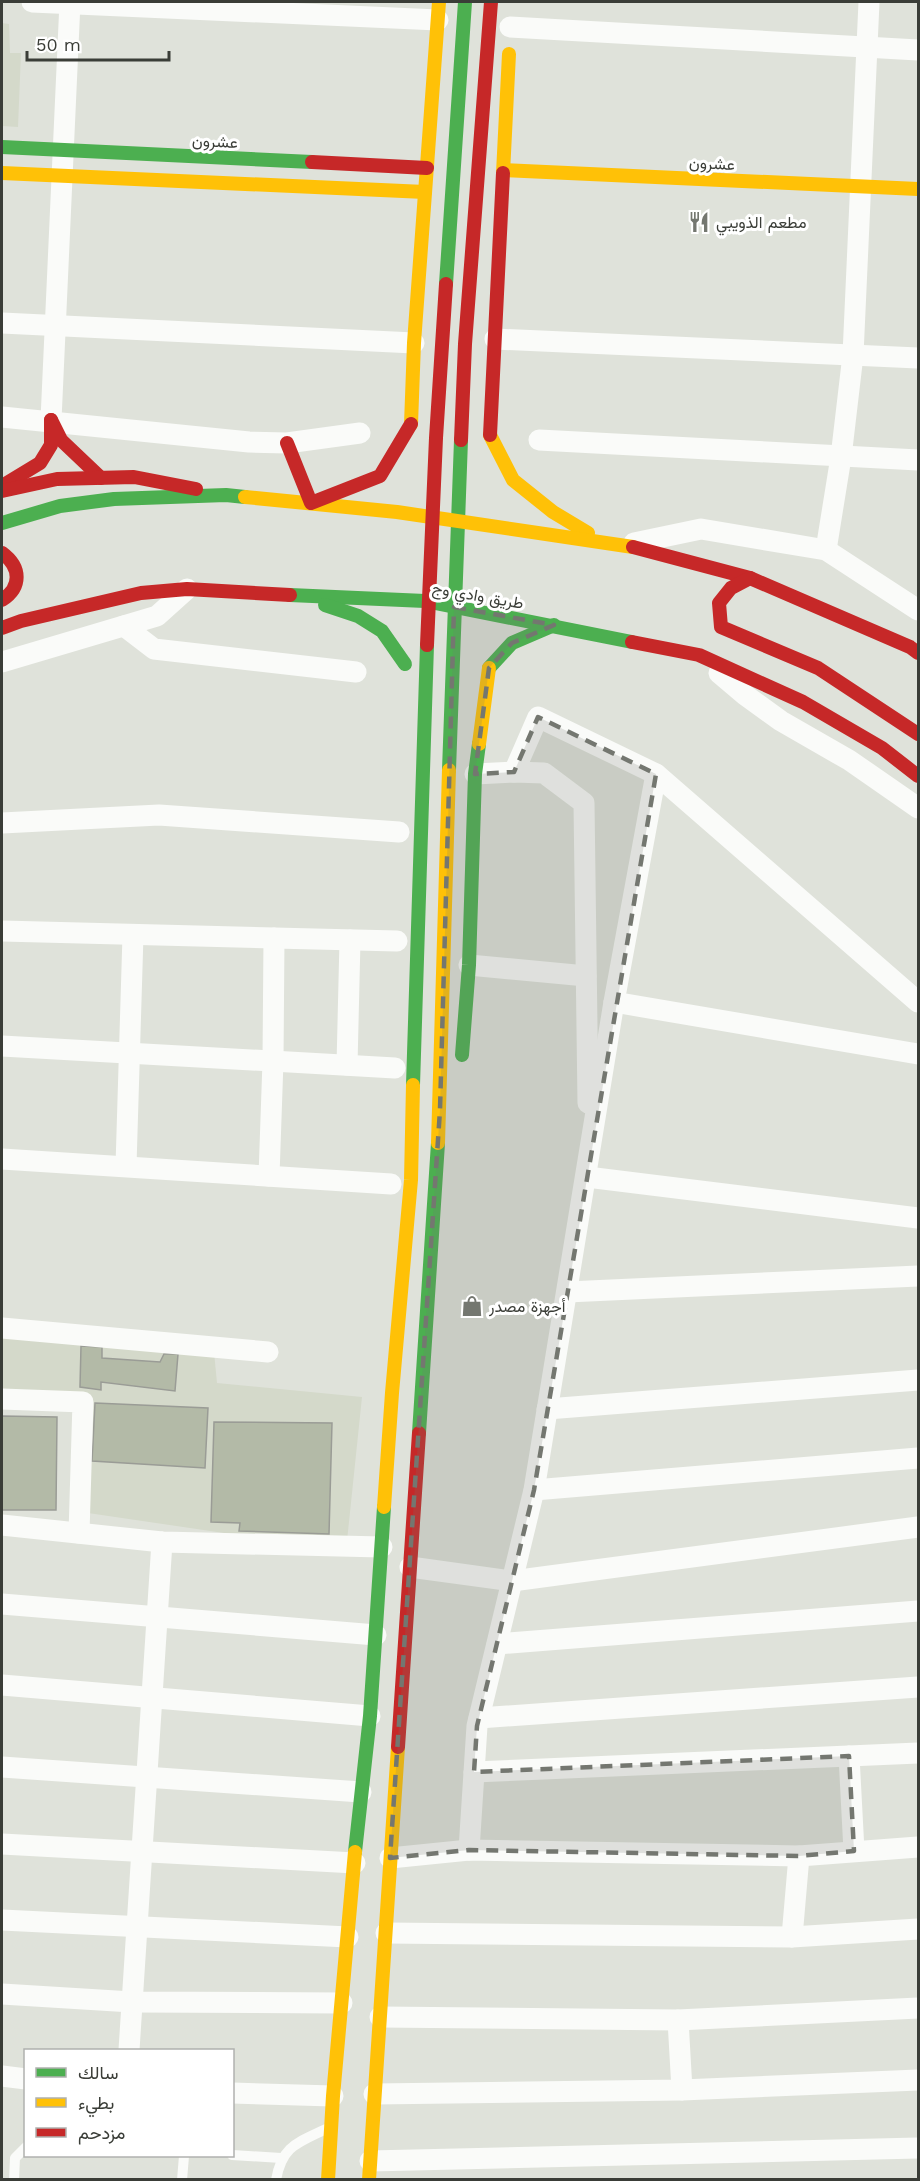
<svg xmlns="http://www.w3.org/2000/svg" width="920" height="2181" viewBox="0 0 920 2181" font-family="'Work Sans',Vazirmatn,sans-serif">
<rect width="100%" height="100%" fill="#dfe2da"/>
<g fill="#d4d9ca">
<polygon points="2,23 9,24 10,53 21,53 18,127 2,126"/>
<polygon points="2,1337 214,1352 217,1383 362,1397 347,1541 224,1533 88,1513 89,1396 2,1389"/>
</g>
<g fill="#b3baa7" stroke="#9a9c96" stroke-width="1.5">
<polygon points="81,1346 102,1347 102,1358 160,1362 164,1354 178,1354 175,1391 101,1382 101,1390 80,1387"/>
<polygon points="95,1403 208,1408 205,1468 92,1461"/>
<polygon points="2,1416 57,1417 56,1510 2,1510"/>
<polygon points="214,1422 332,1423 329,1534 239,1531 240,1523 211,1522"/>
</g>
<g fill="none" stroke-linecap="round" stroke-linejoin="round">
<g stroke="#fafbf9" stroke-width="10">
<polyline points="232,2155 281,2158"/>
<polyline points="14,2180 15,2158 26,2147"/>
<polyline points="182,2180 184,2156"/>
<path d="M 276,2180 C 282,2146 297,2143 326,2129"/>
</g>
<g stroke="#fafbf9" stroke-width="21">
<polyline points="32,2 438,20"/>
<polyline points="510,27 918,50"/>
<polyline points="2,323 414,343"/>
<polyline points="495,339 918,358"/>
<polyline points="2,417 249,442 287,443 360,433"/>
<polyline points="51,420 70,2"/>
<polyline points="539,440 918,460"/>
<polyline points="634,543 701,529 826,550 918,610"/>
<polyline points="826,550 841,457 853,355 869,2"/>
<polyline points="124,626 154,649 356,672"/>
<polyline points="2,662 157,616 187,589"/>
<polyline points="719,673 745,695 781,721 849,760 918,808"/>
<polyline points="514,772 538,717 656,774 918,1002"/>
<polyline points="475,774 514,772 544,773 584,803 588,1103"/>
<polyline points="2,823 159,815 399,832"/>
<polyline points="2,931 397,941"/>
<polyline points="469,965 586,976"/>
<polyline points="614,1002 918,1054"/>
<polyline points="2,1046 395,1068"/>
<polyline points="347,1065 350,940"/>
<polyline points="2,1159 391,1184"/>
<polyline points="126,1166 133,935"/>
<polyline points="269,1176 273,1061 274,938"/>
<polyline points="587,1177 918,1218"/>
<polyline points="567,1292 918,1276"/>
<polyline points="2,1328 268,1352"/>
<polyline points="2,1399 83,1402 79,1533"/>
<polyline points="547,1409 918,1380"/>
<polyline points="534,1490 918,1458"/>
<polyline points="2,1525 162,1542 382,1547"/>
<polyline points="410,1567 512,1581 918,1527"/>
<polyline points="2,1604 376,1635"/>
<polyline points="497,1644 918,1611"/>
<polyline points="2,1685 370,1716"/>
<polyline points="479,1718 918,1687"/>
<polyline points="849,1756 854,1851"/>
<polyline points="2,1767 361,1792"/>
<polyline points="474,1772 918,1753"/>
<polyline points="2,1844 355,1863"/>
<polyline points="469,1850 477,1726 534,1490 614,1002 656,774"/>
<polyline points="390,1858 469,1850 799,1856 918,1847"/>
<polyline points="2,1920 348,1937"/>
<polyline points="386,1933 792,1937 918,1929"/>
<polyline points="792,1937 799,1856"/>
<polyline points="2,1994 132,2002 342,2003"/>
<polyline points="380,2017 678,2020 918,2008"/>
<polyline points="678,2020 682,2090"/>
<polyline points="129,2050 162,1542"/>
<polyline points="2,2076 26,2079"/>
<polyline points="232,2093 333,2096"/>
<polyline points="374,2094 682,2090 918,2080"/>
<polyline points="370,2161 918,2148"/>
</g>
<g stroke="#4caf50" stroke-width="14">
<polyline points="2,147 312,162"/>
<polyline points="446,284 465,2"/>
<polyline points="2,523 60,506 114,499 226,495 245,497"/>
<polyline points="290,595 425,601 632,642"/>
<polyline points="325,605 358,616 382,631 405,664"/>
<polyline points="489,668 512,643 554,625"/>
<polyline points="449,770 461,440"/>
<polyline points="462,1055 469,965 475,774 479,744"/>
<polyline points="413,1085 427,645"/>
<polyline points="419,1433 438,1143"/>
<polyline points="355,1852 370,1716 384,1507"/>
</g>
<g stroke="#ffc107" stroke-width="14">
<polyline points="504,170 918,189"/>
<polyline points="2,173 425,192"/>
<polyline points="503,173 509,54"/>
<polyline points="411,424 414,343 439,2"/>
<polyline points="490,435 513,480 553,512 588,533"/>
<polyline points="245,497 397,512 633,547"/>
<polyline points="479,744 489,668"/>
<polyline points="438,1143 449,770"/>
<polyline points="384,1507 392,1393 411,1180 413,1085"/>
<polyline points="328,2180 333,2096 355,1852"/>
<polyline points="369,2180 398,1747"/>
</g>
<g stroke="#c62828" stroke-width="14">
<polyline points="312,162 427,168"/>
<polyline points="51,420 61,440 101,478"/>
<polyline points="490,435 503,173"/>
<polyline points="461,440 465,344 491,2"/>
<polyline points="287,443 311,503 380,476 411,424"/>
<polyline points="7,483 40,463 51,445 51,420"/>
<polyline points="2,491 57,479 134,477 196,489"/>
<polyline points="633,547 750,578 910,647 918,653"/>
<path d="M 2,553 C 21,567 22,587 2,600"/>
<polyline points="750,578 731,588 719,603 721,627 818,668 918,734"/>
<polyline points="2,628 21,621 141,593 187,589 290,595"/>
<polyline points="632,642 699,655 803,702 882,748 918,776"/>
<polyline points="427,645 436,438 446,284"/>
<polyline points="398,1747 419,1433"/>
</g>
</g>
<path fill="#747770" fill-opacity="0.2" stroke="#747770" stroke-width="4.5" stroke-dasharray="12 8" stroke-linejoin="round" d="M 454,607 L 554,625 L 512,643 L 489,668 L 475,774 L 514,772 L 538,717 L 656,774 L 534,1490 L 477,1726 L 474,1772 L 849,1756 L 854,1851 L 799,1856 L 469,1850 L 390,1858 L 440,1110 Z"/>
<defs>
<symbol id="restaurant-bare" viewBox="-9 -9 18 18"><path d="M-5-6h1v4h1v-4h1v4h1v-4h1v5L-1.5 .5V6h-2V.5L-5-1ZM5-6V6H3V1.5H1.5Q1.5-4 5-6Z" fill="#747770" stroke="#fff" stroke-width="2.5" paint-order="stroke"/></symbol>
<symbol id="shop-bare" viewBox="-9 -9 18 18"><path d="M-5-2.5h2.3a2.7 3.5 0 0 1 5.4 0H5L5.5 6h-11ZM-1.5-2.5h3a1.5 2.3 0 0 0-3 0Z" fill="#747770" stroke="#fff" stroke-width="2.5" paint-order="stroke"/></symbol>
</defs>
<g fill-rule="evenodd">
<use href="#restaurant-bare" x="684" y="207" width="30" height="30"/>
<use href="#shop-bare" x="457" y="1291" width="30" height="30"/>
</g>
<g text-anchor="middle" stroke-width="6" stroke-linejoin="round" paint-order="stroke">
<g font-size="16" fill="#3a3d37" stroke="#fff">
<text transform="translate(215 141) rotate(3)" y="6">عشرون</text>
<text transform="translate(712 163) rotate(3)" y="6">عشرون</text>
<text transform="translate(478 595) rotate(10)" y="6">طريق وادي وج</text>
</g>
<g font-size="16" fill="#3a3d37" stroke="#fff" text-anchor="start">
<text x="716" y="228">مطعم الذويبي</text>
<text x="489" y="1312">أجهزة مصدر</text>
</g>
</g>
<rect width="920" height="2181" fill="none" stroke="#3a3d37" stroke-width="6"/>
<rect x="24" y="2049" width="210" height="108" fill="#ffffff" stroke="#b0b1af" stroke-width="1.5"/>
<rect x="36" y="2068" width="30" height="9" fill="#4caf50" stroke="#b0b1af" stroke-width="1.5"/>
<text x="78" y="2079" font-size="18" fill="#3a3d37">سالك</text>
<rect x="36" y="2098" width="30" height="9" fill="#ffc107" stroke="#b0b1af" stroke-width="1.5"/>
<text x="78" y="2109" font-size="18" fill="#3a3d37">بطيء</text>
<rect x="36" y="2128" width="30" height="9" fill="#c62828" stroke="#b0b1af" stroke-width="1.5"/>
<text x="78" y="2139" font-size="18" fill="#3a3d37">مزدحم</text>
<path d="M27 51v9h142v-9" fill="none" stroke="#3a3d37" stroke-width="3"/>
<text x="36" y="51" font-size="18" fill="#3a3d37" stroke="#ffffff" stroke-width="4.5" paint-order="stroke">50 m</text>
</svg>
